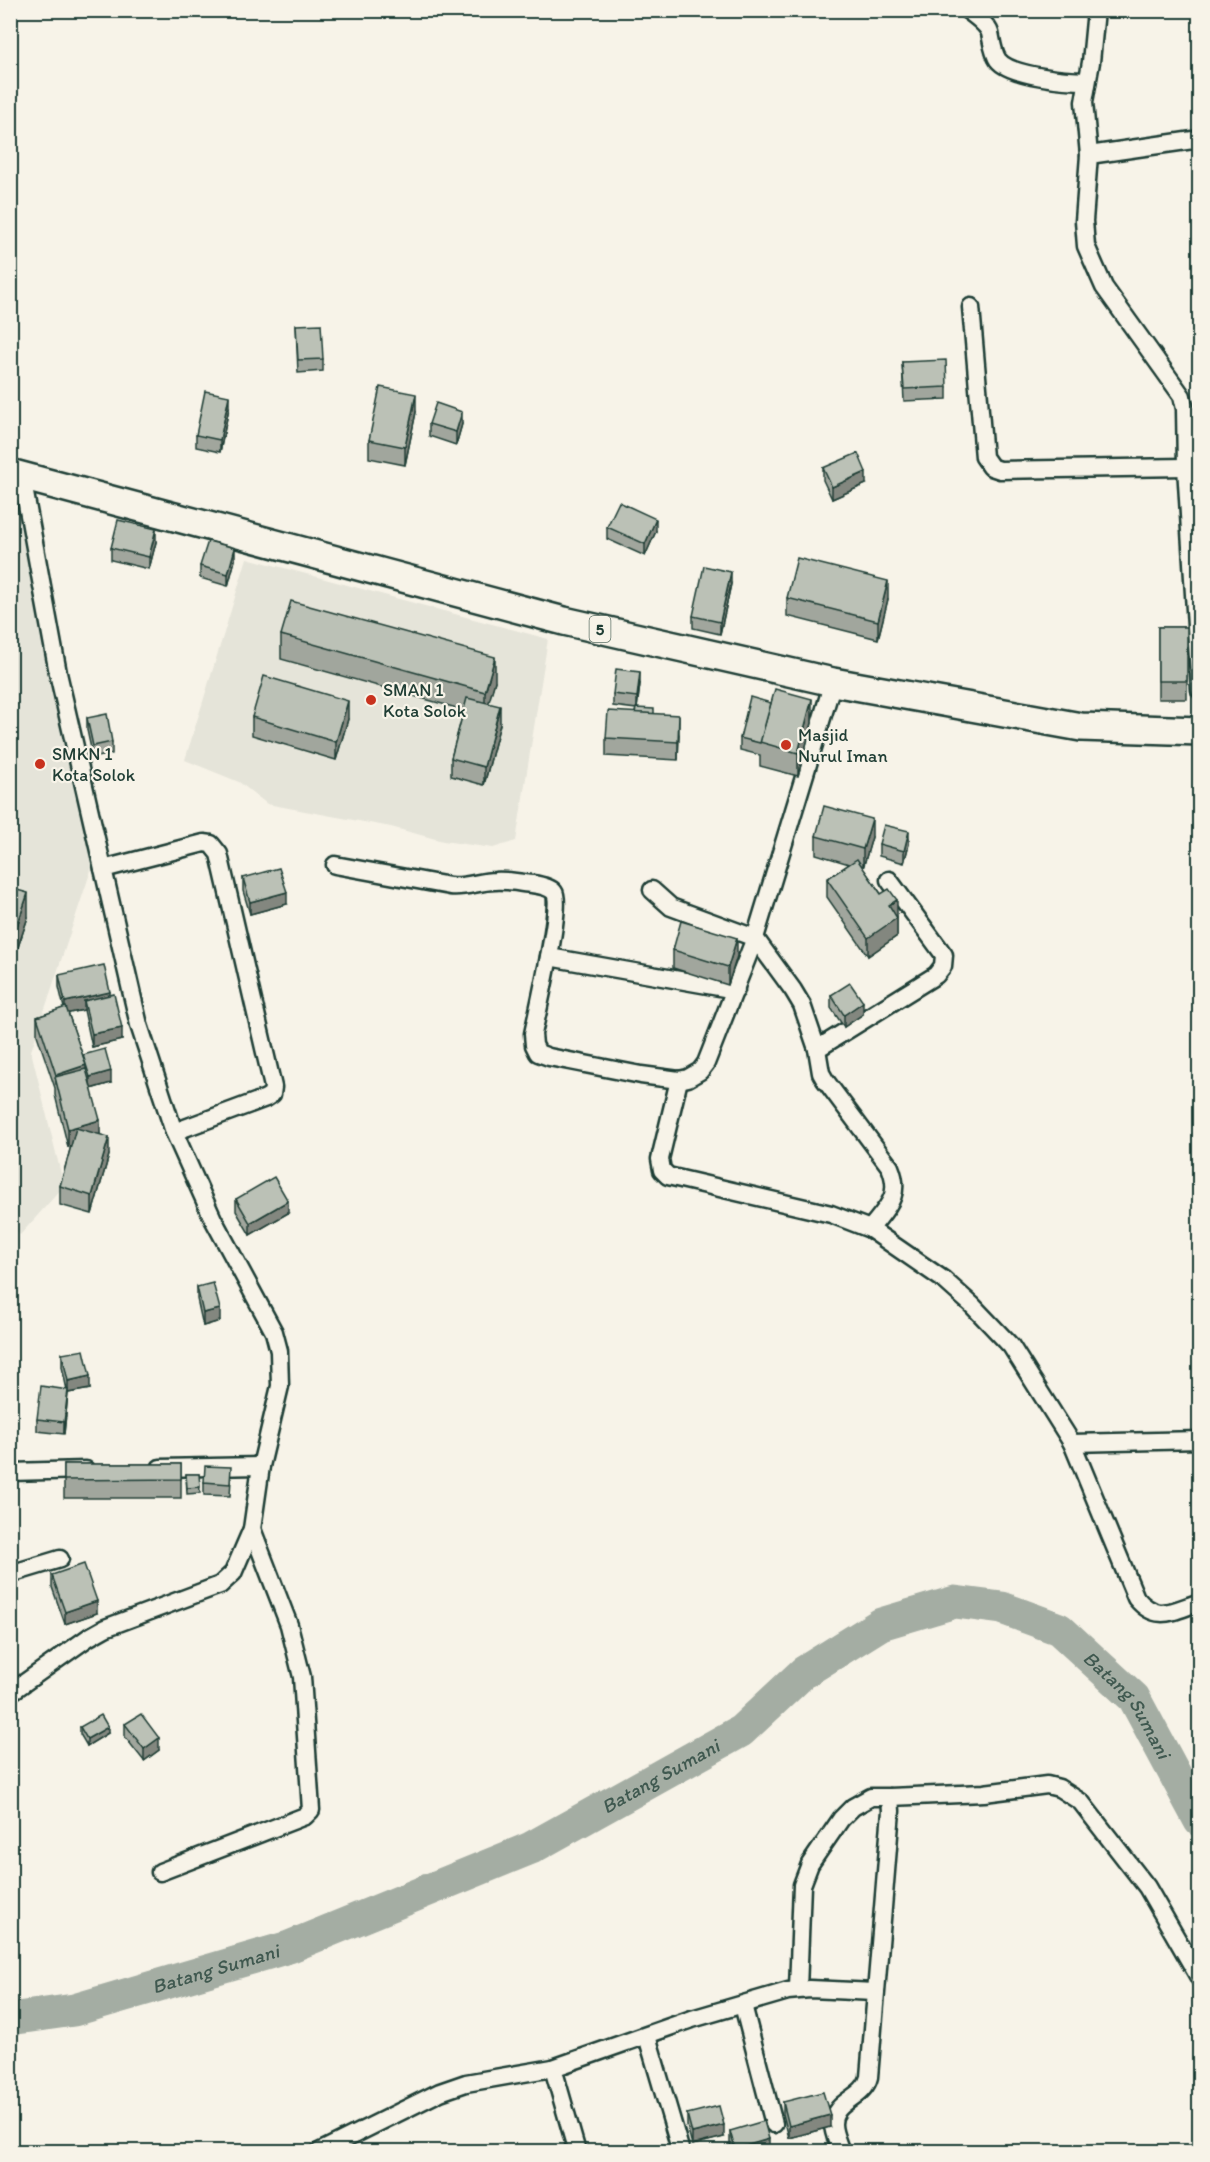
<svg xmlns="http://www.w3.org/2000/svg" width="1210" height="2162" viewBox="0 0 1210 2162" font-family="Itim,sans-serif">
<rect width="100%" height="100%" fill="#f7f3e8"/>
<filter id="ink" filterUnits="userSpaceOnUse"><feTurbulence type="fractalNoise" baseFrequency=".0167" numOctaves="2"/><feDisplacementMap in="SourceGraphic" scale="12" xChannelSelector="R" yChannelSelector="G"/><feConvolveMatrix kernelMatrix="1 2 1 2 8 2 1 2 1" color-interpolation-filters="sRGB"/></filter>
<g filter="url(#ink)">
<g fill="#e5e4d9">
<polygon points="10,483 18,485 47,665 93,864 31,1051 64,1186 20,1235 10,1224"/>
<polygon points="247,558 548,639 516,841 493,848 443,841 391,827 267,804 239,782 185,760"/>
</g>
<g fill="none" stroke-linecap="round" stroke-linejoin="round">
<path stroke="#a4ada3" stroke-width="33" id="s1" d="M 10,2019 L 74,2010 L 289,1947 L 531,1848 L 741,1731 L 804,1672 L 881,1624 L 955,1602 L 1002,1608 L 1059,1629 L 1134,1698 L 1200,1821"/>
<defs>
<g id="minor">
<path d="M 967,10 C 975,16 987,24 990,33 C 992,42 993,53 998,60 C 1010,76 1068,81 1087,81"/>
<polyline points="1096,10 1091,62 1084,102 1089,155 1084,221 1086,246 1104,287 1182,396 1185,409 1186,467 1200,690"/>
<polyline points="1089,155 1200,139"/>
<polyline points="971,307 984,457 991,467 1000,470 1186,467"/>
<path d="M 335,865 L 450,886 C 466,888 479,881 495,881 C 507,880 521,883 532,884 C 539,885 550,887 554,892 C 563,903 537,1014 533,1034 L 534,1045 L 538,1053 L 549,1057 L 641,1075 L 679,1080 L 688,1078 L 700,1071 L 706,1063 L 755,938 L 833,682"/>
<polyline points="103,869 204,843 211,844 219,854 273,1087 272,1094 266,1098 174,1132"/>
<path d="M 652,890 L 671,907 L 755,938 L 793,990 L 802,1005 L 817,1049 L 821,1073 L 825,1080 L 890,1167 C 902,1196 887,1207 870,1229"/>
<polyline points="549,957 736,990"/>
<polyline points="817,1049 936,975 943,966 944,955 889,880"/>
<path d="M 679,1080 L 660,1159 L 662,1170 L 668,1176 L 831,1214 L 870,1229 L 944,1280 L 972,1305 L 1011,1346 L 1072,1443 L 1136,1598 C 1157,1623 1172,1611 1200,1602"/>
<polyline points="1072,1443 1200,1440"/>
<polyline points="160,1468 261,1466"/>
<polyline points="10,1472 86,1470"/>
<polyline points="10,1574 60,1559"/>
<polyline points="10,1693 89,1637 105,1628 220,1585 233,1573 252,1529 261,1466 280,1386 279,1351 274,1332 213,1219 174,1132 139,1025 58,673 22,477"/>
<polyline points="890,1797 984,1793 1047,1785 1059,1788 1081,1802 1147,1887 1200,1979"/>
<polyline points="160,1872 305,1816 311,1810 302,1677 289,1625 252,1529"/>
<path d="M 798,1989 L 802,1885 L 810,1864 L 841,1819 L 853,1807 L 871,1797 L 890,1797 L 891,1811 L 869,2077 C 864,2099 833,2100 833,2124 C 833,2133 838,2143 841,2152"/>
<polyline points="743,2005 774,2124"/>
<polyline points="647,2036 681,2152"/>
<polyline points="553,2068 577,2152"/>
<polyline points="319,2152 440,2092 466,2083 553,2068 692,2019 788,1991 810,1989 875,1992"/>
</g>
<polyline id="trunk" points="10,473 564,621 833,682 1081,727 1200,731"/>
</defs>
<use href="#minor" stroke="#1f3d34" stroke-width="21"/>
<use href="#trunk" stroke="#1f3d34" stroke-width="32"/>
<use href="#minor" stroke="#f7f3e8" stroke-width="16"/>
<use href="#trunk" stroke="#f7f3e8" stroke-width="27"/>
</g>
<g fill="#a1a69d" stroke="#1f3d34" stroke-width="1.5">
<polygon points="296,325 323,359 323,371 298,373"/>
<polygon points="902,362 947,387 947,399 904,401"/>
<polygon points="229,408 220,452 196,447 196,435"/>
<polygon points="416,412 405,465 369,458 369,440"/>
<polygon points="429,424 462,424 456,445 429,436"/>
<polygon points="823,468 866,484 832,499 823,480"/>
<polygon points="607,527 656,531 645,556 607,539"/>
<polygon points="156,542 149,569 111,560 111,548"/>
<polygon points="235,560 228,586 200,578 200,566"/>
<polygon points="731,584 720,634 693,628 693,616"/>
<polygon points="787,598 888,599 878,639 787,616"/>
<rect x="1158" y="627" width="29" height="72"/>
<polygon points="281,635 495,681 488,703 500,724 484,785 451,776 451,758 464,710 281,659"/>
<polygon points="640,684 637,708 654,714 679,734 678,760 606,756 606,738 635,713 636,709 613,706 613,694"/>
<polygon points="252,717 348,719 336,760 252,735"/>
<polygon points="87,718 112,742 112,754 93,758 87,730"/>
<polygon points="812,723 798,776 760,766 760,755 740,750 740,738"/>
<polygon points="816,836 872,837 863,868 862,867 897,916 897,936 868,956 827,897 827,879 849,864 816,854"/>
<polygon points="879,844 909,844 904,863 879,856"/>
<polygon points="243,878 287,904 250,914 243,891"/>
<polygon points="10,888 28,917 12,965 10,965"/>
<polygon points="673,950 737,956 728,985 673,968"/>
<polygon points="59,975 110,995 122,1040 92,1047 84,1010 68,1013 83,1057 111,1083 91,1089 100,1134 109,1155 92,1214 60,1205 60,1186 71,1146 68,1147 55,1095 55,1088 37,1035 37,1017 64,1008 59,987"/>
<polygon points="831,995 863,1014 844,1027 831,1008"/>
<polygon points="236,1199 288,1213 250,1235 236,1211"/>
<polygon points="197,1287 220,1321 203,1326 197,1299"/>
<polygon points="62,1354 90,1389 68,1393 64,1434 37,1431 37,1419 67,1390 62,1367"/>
<rect x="64" y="1464" width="117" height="34"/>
<polygon points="186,1474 199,1474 200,1493 187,1494"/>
<polygon points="231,1479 230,1496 204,1495 204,1482"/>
<polygon points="52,1575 97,1613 65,1624 52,1587"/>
<polygon points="125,1724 159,1750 144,1761 125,1737"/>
<polygon points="80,1727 108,1733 87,1746 80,1734"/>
<polygon points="783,2102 830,2127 789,2138 783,2114"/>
<polygon points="687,2114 724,2137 692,2145 687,2126"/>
<polygon points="730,2131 769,2151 732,2151 730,2143"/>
</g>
<g fill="#83877f" stroke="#1f3d34" stroke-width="1.5">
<polygon points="416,394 416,412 405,465 405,447"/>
<polygon points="229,396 229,408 220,452 220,440"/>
<polygon points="462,412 462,424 456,445 456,432"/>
<polygon points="866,472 866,484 832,499 832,487"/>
<polygon points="656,519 656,531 645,556 645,544"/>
<polygon points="156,529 156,542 149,569 149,557"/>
<polygon points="235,548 235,560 228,586 228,574"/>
<polygon points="731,572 731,584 720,634 720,622"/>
<polygon points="888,581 888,599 878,639 878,621"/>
<polygon points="495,657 495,681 485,716 485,692"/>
<polygon points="640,672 640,684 637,709 637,697"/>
<polygon points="812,699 812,723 798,776 798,753"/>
<polygon points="348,701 348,719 336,760 336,742"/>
<polygon points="500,706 500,724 484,785 484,767"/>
<polygon points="679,715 679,734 678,760 678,742"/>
<polygon points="872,819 872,837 863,868 863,849"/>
<polygon points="909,831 909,844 904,863 904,851"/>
<polygon points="287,892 287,904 250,914 250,902"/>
<polygon points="28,893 28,917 12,965 12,941"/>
<polygon points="897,900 897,936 868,956 868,938 889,905"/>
<polygon points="737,938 737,956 728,985 728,967"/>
<polygon points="110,992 110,1004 84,1001 84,1010 65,1014 65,1002"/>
<polygon points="863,1002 863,1014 844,1027 844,1015"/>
<polygon points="122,1028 122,1040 92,1047 92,1034"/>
<polygon points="86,1065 86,1083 56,1084 56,1075"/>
<polygon points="111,1071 111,1083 90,1089 90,1077"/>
<polygon points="100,1120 100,1138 68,1147 68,1129"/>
<polygon points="109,1137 109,1155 92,1214 92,1196"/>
<polygon points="288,1201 288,1213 250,1235 250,1223"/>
<polygon points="220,1309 220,1321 203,1326 203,1313"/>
<polygon points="90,1376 90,1389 68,1393 64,1434 64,1422 68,1390 68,1381"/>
<polygon points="97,1601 97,1613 65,1624 65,1612"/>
<polygon points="108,1727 108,1733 87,1746 87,1739"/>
<polygon points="159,1738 159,1750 144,1761 144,1749"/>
<polygon points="830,2115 830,2127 789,2138 789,2126"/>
<polygon points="724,2125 724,2137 692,2145 692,2133"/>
<polygon points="769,2139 769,2151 735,2151 735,2149"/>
</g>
<g fill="#bbc1b6" stroke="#1f3d34" stroke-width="1.5">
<polygon points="321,324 323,359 298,360 296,325"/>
<polygon points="946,360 947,387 904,389 902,362"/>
<polygon points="380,387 416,394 405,447 369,440"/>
<polygon points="205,391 229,396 220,440 196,435"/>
<polygon points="436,403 462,412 456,432 429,424"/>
<polygon points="858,453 866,472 832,487 823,468"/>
<polygon points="619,502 656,519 645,544 607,527"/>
<polygon points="118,520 156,529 149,557 111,548"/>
<polygon points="208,541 235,548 228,574 200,566"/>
<polygon points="797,558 888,581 878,621 787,598"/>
<polygon points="704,566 731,572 720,622 693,616"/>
<polygon points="291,601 495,657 485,692 281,635"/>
<rect x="1158" y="627" width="29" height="54"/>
<polygon points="616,669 640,672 637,697 613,694"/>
<polygon points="264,676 348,701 336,742 252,717"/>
<polygon points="775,689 812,699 798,753 760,742"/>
<polygon points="750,697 771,703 760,743 740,738"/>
<polygon points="467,698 500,706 484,767 451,758"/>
<polygon points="636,708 654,709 654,714 635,713"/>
<polygon points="608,711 679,715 678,742 606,738"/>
<polygon points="107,714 112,742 93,746 87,718"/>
<polygon points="824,806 872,819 863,849 816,836"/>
<polygon points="884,825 909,831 904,851 879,844"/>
<polygon points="857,859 881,894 889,889 897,900 889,905 897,918 868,938 827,879"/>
<polygon points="279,868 287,892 250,902 243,878"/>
<polygon points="10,888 28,893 12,941 10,941"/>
<polygon points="681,921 737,938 728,967 673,950"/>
<polygon points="104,965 110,992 65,1002 59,975"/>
<polygon points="850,983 863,1002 844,1015 831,995"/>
<polygon points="114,994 122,1028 92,1034 84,1001"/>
<polygon points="66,1007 86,1065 56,1075 37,1017"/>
<polygon points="105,1049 111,1071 90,1077 83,1055"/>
<polygon points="86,1069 100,1120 68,1129 55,1077"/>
<polygon points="76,1128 109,1137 92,1196 60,1186"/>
<polygon points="274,1177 288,1201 250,1223 236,1199"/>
<polygon points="213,1283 220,1309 203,1313 197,1287"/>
<polygon points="84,1350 90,1376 68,1381 62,1354"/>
<polygon points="41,1386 68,1390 64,1422 37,1419"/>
<polygon points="64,1464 181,1464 181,1479 64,1480"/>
<polygon points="205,1466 231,1467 230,1484 204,1482"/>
<polygon points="186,1474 199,1474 200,1487 187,1488"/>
<polygon points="84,1564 97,1601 65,1612 52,1575"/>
<polygon points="141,1714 159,1738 144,1749 125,1724"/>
<polygon points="101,1715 108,1727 87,1739 80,1727"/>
<polygon points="823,2092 830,2115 789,2126 783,2102"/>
<polygon points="719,2106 724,2125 692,2133 687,2114"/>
<polygon points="764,2121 769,2139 735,2149 730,2131"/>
</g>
</g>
<g fill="#c8321e" stroke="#f7f3e8" stroke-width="2">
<circle cx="371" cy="700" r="6"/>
<circle cx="786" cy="745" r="6"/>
<circle cx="40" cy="764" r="6"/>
</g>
<g text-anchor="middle" stroke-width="4.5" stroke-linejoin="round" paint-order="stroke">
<rect fill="#f7f3e8" stroke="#60746a" stroke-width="1.5" x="589.5" y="616" width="21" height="26" rx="4.5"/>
<g font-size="16" font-weight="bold" fill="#1f3d34">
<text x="600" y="635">5</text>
</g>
<g font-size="18" fill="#1f3d34" stroke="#f7f3e8" text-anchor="start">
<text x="383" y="696">SMAN 1<tspan x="383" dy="21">Kota Solok</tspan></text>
<text x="798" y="741">Masjid<tspan x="798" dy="21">Nurul Iman</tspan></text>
<text x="52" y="760">SMKN 1<tspan x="52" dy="21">Kota Solok</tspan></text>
</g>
<g font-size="20" font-style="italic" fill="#405950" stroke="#f7f3e8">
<text dy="7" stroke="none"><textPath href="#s1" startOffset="1256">Batang Sumani</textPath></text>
<text dy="7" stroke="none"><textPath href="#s1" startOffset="698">Batang Sumani</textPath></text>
<text dy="7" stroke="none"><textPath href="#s1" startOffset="212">Batang Sumani</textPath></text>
</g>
</g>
<rect width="1210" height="2162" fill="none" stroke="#f7f3e8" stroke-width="36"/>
<rect x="18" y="18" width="1174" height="2126" fill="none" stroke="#1f3d34" stroke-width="2" filter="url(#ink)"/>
</svg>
